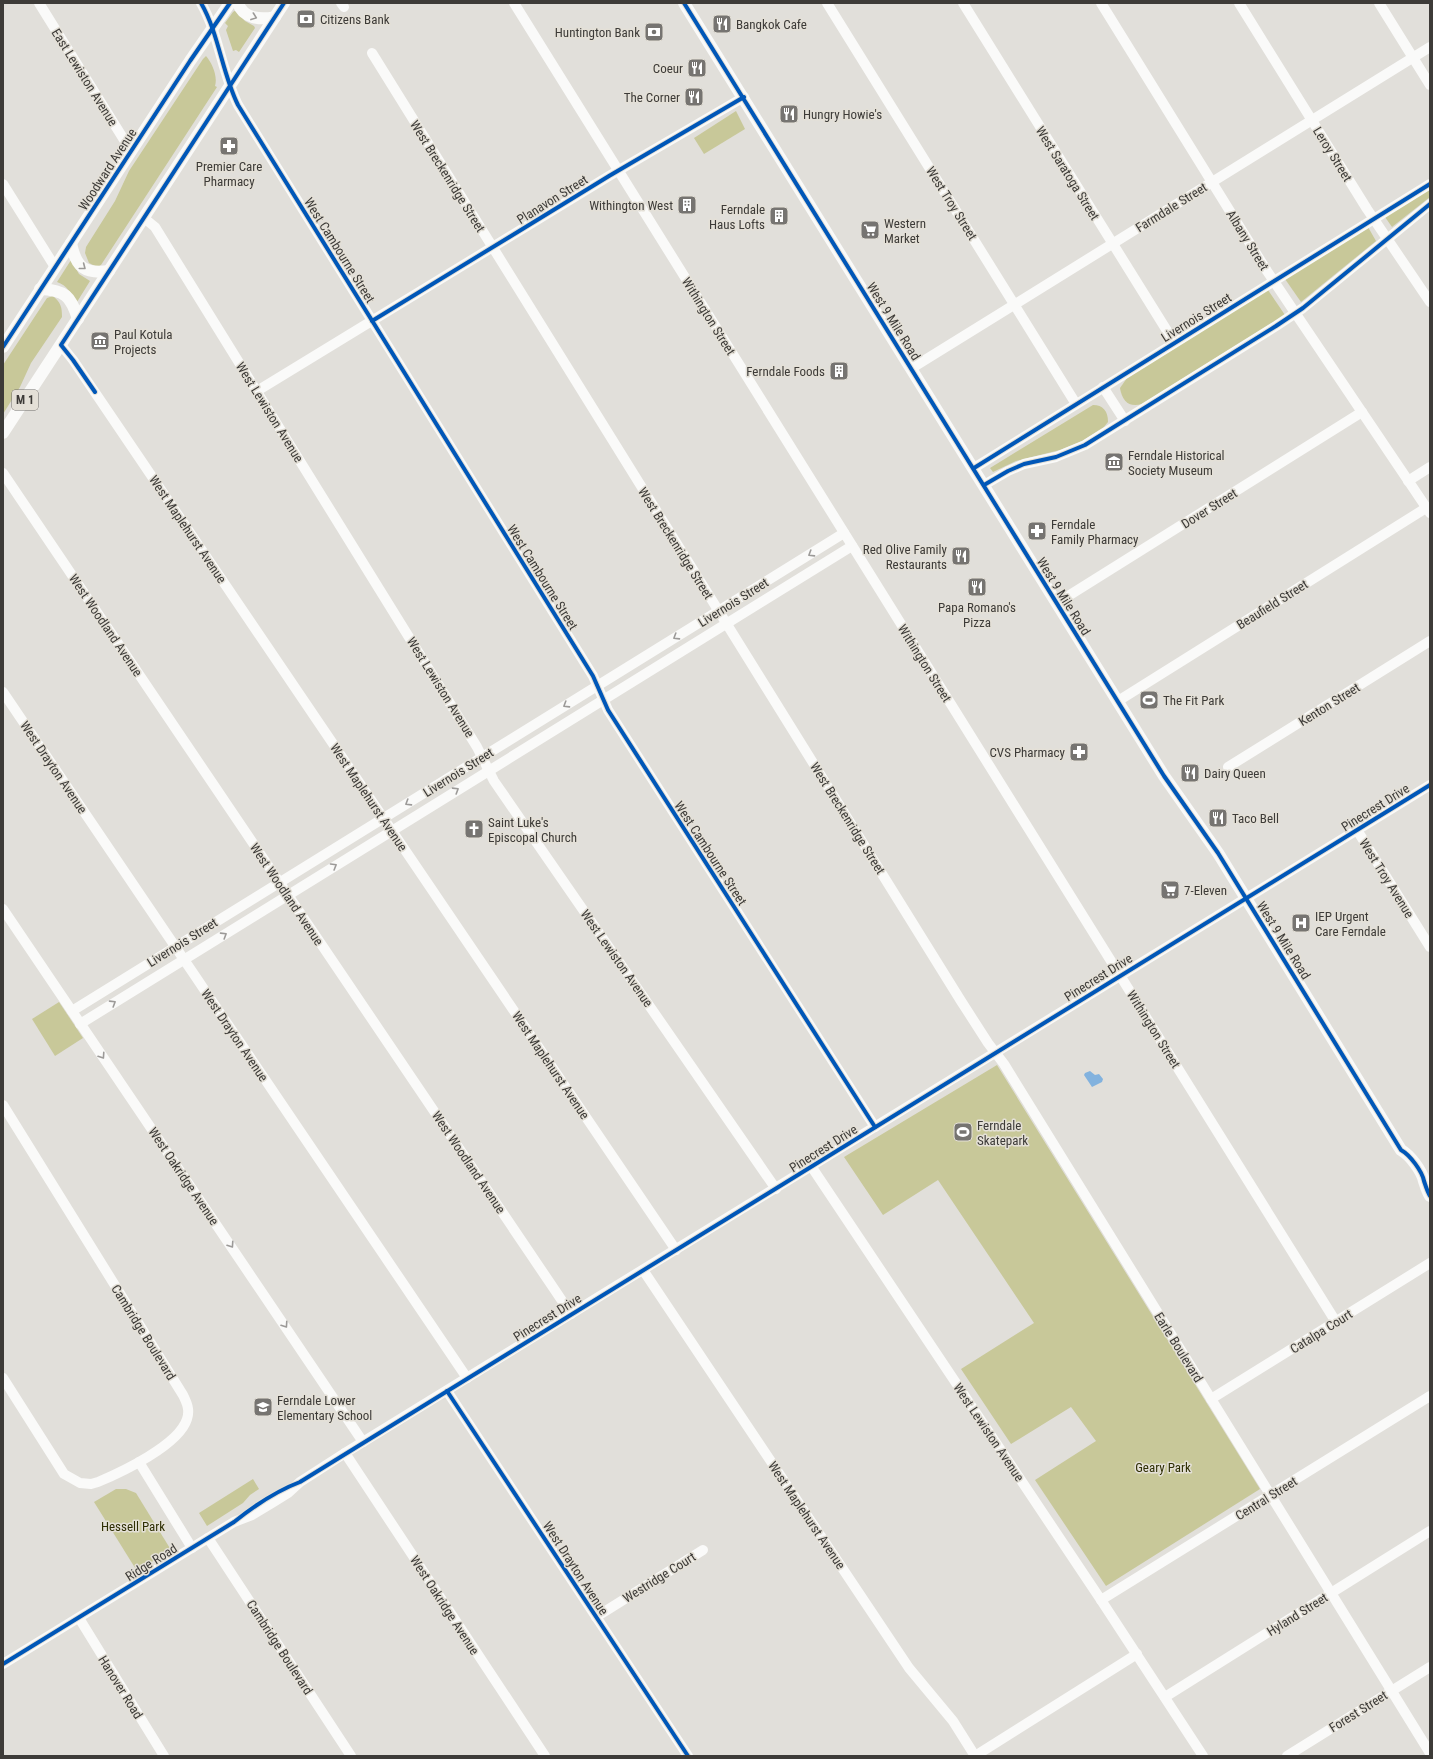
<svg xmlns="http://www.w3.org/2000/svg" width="1433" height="1759" viewBox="0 0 1433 1759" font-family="'Roboto Condensed',sans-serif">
<rect width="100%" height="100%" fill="#e1dfda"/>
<g fill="#c8c899">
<polygon points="236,10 245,21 254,26 255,28 239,52 236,50 233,51 226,30 228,26 225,23 233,12"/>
<path d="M 206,56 C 212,63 218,76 215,86 L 217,87 L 101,265 L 97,267 L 89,263 L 85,253 L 86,247 L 115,201 L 129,171 L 203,59 Z"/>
<polygon points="736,111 745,129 704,154 694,138"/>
<polygon points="1430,189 1430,197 1392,227 1385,217"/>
<polygon points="1368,227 1376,241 1301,302 1285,279"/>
<path d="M 71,260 L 79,274 L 90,281 L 77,302 C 71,294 67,285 57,282 Z"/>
<path d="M 1268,290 L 1285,315 L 1142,404 C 1129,408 1122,401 1120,388 L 1127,378 Z"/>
<path d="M 53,296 C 61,303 62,307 62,317 L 31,363 L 20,387 L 3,414 L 3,365 L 47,298 Z"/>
<path d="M 1093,405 C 1103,405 1108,411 1108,422 L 1104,427 L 1082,441 L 1060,450 L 1016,461 L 993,472 L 990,468 Z"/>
<polygon points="59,1002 83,1038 55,1056 32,1019"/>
<polygon points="997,1065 1260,1489 1106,1586 1035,1480 1096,1441 1071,1407 1011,1444 961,1369 1034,1323 938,1180 883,1215 844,1157"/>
<polygon points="253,1479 259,1489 250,1495 243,1503 207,1526 199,1513"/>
<polygon points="116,1489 126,1489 136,1493 171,1550 137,1571 94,1502"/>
</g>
<polygon fill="#82b2de" points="1090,1071 1095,1075 1099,1074 1103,1079 1102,1082 1092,1087 1084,1075 1085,1073"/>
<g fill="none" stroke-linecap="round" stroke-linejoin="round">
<g stroke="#fafaf9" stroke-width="10">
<polyline points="39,3 131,151"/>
<path d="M 201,3 C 219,34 222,73 238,105 L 593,676 L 608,710 L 875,1127"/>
<polyline points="341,3 344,7"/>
<polyline points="514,3 1336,1322"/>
<polyline points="827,3 1076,404"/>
<polyline points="963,3 1174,342"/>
<polyline points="1101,3 1267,271 1430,513"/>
<polyline points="1239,3 1367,209 1430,302"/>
<polyline points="1379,3 1430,85"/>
<polyline points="372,53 961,1001 988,1043 1004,1064 1430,1753"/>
<polyline points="3,184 55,267"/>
<polyline points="144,218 155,227 477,747 494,781 776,1189"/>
<polyline points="61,345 73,360 676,1250"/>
<polyline points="912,368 1430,47"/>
<polyline points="1103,387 1125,421"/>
<polyline points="257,391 609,176 744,97"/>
<polyline points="974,468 1430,184"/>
<polyline points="3,473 571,1314"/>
<polyline points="1408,481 1430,467"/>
<polyline points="984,485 1008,471 1024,464 1056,457 1085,445 1276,326 1303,308 1430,204"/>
<polyline points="1057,603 1362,412"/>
<polyline points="3,692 467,1378"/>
<polyline points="1118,701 1426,508"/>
<polyline points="1228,767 1430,641"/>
<polyline points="1357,830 1430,947"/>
<polyline points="3,909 363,1442"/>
<polyline points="72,1011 844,533"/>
<polyline points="80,1024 852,546"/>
<path d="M 3,1105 L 183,1395 C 187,1403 190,1410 187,1419 C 179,1445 122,1472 98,1482 L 91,1484 L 80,1483 L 64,1474 L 3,1378"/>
<polyline points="811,1166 1101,1600 1203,1756"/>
<polyline points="643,1270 909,1668 953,1721 975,1756"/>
<polyline points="447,1391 688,1756"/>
<polyline points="1211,1399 1430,1263"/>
<polyline points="345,1453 545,1756"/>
<polyline points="139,1462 192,1548"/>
<polyline points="208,1538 351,1756"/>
<polyline points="1101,1600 1430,1396"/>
<polyline points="596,1617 703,1550"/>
<polyline points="79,1618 164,1756"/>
<polyline points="3,1664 234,1522 252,1515 272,1503 288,1493 300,1482 345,1453 1430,785"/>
<polyline points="1165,1697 1430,1531"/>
<polyline points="975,1756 1137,1654"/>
<polyline points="1287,1756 1430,1667"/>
</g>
<g stroke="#fafaf9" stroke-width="12">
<path d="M 238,3 C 243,19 261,20 275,17"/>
<path d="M 684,3 L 1164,776 L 1218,853 L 1401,1150 C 1410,1155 1422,1171 1424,1181 C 1426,1187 1427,1191 1430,1196"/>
<path d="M 71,243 C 76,268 85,274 109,271"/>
<path d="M 40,289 C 65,290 71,296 78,319"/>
<polyline points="3,347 190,61 230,3"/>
<polyline points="3,433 284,3"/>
</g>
<defs>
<g id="cycleway">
<path d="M 201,3 C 219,34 222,73 238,105 L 593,676 L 608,710 L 875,1127"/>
<path d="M 684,3 L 1164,776 L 1218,853 L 1401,1150 C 1410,1155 1422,1171 1424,1181 C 1426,1187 1427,1191 1430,1196"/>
<polyline points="372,321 609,176 744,97"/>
<polyline points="3,347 190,61 230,3"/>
<polyline points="95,392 73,360 61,345 284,3"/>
<polyline points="974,468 1430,184"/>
<polyline points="984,485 1008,471 1024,464 1056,457 1085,445 1276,326 1303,308 1430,204"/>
<polyline points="447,1391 688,1756"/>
<path d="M 3,1664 L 234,1522 C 254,1506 276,1491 300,1482 L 1430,785"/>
</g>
</defs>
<use href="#cycleway" stroke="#e4e0d7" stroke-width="6"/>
<use href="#cycleway" stroke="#0057b8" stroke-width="4"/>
</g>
<defs><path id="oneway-chevron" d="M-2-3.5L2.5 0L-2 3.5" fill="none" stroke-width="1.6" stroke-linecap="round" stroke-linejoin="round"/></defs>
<g stroke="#9c9a98">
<use href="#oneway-chevron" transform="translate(254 17) rotate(20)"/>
<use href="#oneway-chevron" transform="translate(83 267) rotate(38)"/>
<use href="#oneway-chevron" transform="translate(811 554) rotate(148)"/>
<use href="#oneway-chevron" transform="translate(676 637) rotate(148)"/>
<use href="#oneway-chevron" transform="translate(566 705) rotate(148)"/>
<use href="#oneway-chevron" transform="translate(456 790) rotate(-32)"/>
<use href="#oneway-chevron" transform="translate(408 803) rotate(148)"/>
<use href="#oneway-chevron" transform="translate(334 866) rotate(-31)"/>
<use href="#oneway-chevron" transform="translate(224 935) rotate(-32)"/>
<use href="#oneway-chevron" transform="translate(113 1003) rotate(-32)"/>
<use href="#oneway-chevron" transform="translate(102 1056) rotate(56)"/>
<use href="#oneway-chevron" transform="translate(231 1245) rotate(56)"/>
<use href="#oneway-chevron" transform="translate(285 1325) rotate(56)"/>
</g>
<defs>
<symbol id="bank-square" viewBox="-11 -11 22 22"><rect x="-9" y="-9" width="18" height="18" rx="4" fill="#767471" stroke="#e4e0d7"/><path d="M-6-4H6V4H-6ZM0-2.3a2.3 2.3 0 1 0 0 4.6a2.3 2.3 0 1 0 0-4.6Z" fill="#fff"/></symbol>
<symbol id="restaurant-square" viewBox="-11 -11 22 22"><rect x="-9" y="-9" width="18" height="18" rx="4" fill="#767471" stroke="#e4e0d7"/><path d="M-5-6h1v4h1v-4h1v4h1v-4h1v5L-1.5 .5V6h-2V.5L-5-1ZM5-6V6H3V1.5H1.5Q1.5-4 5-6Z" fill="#fff"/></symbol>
<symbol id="pharmacy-square" viewBox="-11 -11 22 22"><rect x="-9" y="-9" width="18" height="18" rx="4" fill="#767471" stroke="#e4e0d7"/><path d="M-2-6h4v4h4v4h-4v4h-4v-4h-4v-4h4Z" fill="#fff"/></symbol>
<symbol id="building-square" viewBox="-11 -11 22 22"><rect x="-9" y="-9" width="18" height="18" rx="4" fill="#767471" stroke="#e4e0d7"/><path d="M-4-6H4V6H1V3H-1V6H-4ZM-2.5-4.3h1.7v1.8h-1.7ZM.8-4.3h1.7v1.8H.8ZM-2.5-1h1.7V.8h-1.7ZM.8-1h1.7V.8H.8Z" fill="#fff"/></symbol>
<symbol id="supermarket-square" viewBox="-11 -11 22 22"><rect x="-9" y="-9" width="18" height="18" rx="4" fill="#767471" stroke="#e4e0d7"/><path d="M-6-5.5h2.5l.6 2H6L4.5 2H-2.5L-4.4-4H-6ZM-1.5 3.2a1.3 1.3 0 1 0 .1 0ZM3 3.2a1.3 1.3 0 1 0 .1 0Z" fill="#fff"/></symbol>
<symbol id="museum-square" viewBox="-11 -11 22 22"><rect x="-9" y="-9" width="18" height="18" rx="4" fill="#767471" stroke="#e4e0d7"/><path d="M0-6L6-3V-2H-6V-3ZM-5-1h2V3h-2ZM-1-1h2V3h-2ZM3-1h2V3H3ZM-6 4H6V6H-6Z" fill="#fff"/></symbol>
<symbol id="stadium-square" viewBox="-11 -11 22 22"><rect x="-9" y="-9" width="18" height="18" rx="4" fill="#767471" stroke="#e4e0d7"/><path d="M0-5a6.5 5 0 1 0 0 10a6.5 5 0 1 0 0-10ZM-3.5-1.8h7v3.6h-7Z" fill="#fff"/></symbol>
<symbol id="church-square" viewBox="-11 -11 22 22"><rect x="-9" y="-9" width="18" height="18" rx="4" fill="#767471" stroke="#e4e0d7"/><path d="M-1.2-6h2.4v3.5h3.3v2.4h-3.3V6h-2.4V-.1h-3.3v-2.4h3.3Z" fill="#fff"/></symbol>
<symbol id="hospital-square" viewBox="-11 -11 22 22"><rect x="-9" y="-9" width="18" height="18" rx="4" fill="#767471" stroke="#e4e0d7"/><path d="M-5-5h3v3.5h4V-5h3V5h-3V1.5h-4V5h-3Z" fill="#fff"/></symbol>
<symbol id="school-square" viewBox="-11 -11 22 22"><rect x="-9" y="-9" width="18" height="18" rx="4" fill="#767471" stroke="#e4e0d7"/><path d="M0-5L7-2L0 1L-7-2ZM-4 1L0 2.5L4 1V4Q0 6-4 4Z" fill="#fff"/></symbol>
</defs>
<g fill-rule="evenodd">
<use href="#bank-square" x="295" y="8" width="22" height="22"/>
<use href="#restaurant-square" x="711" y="13" width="22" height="22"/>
<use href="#bank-square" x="643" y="21" width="22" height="22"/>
<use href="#restaurant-square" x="686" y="57" width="22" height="22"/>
<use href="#restaurant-square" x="683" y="86" width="22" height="22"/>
<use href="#restaurant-square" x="778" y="103" width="22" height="22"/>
<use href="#pharmacy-square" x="218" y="135" width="22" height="22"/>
<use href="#building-square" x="676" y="194" width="22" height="22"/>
<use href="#building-square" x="768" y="205" width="22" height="22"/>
<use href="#supermarket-square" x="859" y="219" width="22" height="22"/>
<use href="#museum-square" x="89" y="330" width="22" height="22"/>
<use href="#building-square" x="828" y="360" width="22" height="22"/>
<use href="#museum-square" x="1103" y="451" width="22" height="22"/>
<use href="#pharmacy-square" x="1026" y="520" width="22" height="22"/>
<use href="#restaurant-square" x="950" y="545" width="22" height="22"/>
<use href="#restaurant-square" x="966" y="576" width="22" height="22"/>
<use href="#stadium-square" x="1138" y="689" width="22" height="22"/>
<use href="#pharmacy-square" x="1068" y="741" width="22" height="22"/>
<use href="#restaurant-square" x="1179" y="762" width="22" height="22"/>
<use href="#restaurant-square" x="1207" y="807" width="22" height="22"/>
<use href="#church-square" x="463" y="818" width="22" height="22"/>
<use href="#supermarket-square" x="1159" y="879" width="22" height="22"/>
<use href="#hospital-square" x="1290" y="912" width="22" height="22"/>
<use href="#stadium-square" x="952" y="1121" width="22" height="22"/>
<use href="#school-square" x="252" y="1396" width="22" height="22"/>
</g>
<g text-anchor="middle" stroke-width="3" stroke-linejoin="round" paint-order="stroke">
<rect fill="#e4e0d7" stroke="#6f6c68" stroke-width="1" x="12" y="390" width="26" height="20" rx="3"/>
<g font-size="12" font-weight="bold" fill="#3d3b38">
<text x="25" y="404">M 1</text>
</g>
<g font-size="13" fill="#3d3b38" stroke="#e4e0d7" text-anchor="start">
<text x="320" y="24">Citizens Bank</text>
<text x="736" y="29">Bangkok Cafe</text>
<text x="640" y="37" text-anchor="end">Huntington Bank</text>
<text x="683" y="73" text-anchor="end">Coeur</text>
<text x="680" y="102" text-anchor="end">The Corner</text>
<text x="803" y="119">Hungry Howie's</text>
<text x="229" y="171" text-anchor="middle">Premier Care<tspan x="229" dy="15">Pharmacy</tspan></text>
<text x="673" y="210" text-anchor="end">Withington West</text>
<text x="765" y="214" text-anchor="end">Ferndale<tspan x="765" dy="15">Haus Lofts</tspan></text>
<text x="884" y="228">Western<tspan x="884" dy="15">Market</tspan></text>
<text x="114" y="339">Paul Kotula<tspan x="114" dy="15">Projects</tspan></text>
<text x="825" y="376" text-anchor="end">Ferndale Foods</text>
<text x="1128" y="460">Ferndale Historical<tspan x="1128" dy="15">Society Museum</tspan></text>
<text x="1051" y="529">Ferndale<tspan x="1051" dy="15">Family Pharmacy</tspan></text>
<text x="947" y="554" text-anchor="end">Red Olive Family<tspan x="947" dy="15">Restaurants</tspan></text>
<text x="977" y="612" text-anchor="middle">Papa Romano's<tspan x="977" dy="15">Pizza</tspan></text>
<text x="1163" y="705">The Fit Park</text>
<text x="1065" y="757" text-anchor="end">CVS Pharmacy</text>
<text x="1204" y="778">Dairy Queen</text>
<text x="1232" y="823">Taco Bell</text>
<text x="488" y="827">Saint Luke's<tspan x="488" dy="15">Episcopal Church</tspan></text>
<text x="1184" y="895">7-Eleven</text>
<text x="1315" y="921">IEP Urgent<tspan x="1315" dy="15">Care Ferndale</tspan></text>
<text x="977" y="1130">Ferndale<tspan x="977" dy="15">Skatepark</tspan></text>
<text x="277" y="1405">Ferndale Lower<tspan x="277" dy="15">Elementary School</tspan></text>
</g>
<g font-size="13" fill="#3d3b38" stroke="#e4e0d7">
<text transform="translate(85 77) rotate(58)" y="5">East Lewiston Avenue</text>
<text transform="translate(1333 154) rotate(58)" y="5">Leroy Street</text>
<text transform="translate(107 169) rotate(-57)" y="5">Woodward Avenue</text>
<text transform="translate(1068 173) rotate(58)" y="5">West Saratoga Street</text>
<text transform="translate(448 176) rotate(58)" y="5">West Breckenridge Street</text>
<text transform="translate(552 199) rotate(-32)" y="5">Planavon Street</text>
<text transform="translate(952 203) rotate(58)" y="5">West Troy Street</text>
<text transform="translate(1171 207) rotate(-32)" y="5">Farmdale Street</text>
<text transform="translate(1248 240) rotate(58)" y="5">Albany Street</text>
<text transform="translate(340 250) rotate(58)" y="5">West Cambourne Street</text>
<text transform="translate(709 316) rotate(58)" y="5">Withington Street</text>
<text transform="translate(1196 317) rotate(-32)" y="5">Livernois Street</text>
<text transform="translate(894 321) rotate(58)" y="5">West 9 Mile Road</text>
<text transform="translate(270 412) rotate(58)" y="5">West Lewiston Avenue</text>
<text transform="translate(1209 508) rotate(-32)" y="5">Dover Street</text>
<text transform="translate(188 529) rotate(56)" y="5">West Maplehurst Avenue</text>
<text transform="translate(676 543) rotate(58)" y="5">West Breckenridge Street</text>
<text transform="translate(543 577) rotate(58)" y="5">West Cambourne Street</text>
<text transform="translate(1064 596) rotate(58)" y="5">West 9 Mile Road</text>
<text transform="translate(733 602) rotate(-32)" y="5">Livernois Street</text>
<text transform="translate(1272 604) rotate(-32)" y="5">Beaufield Street</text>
<text transform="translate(106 625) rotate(56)" y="5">West Woodland Avenue</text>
<text transform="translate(925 663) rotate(58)" y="5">Withington Street</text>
<text transform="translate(441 687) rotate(58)" y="5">West Lewiston Avenue</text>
<text transform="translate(1329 704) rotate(-32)" y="5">Kenton Street</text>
<text transform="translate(54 767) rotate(56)" y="5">West Drayton Avenue</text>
<text transform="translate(458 772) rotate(-32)" y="5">Livernois Street</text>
<text transform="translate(369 797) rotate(56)" y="5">West Maplehurst Avenue</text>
<text transform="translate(1375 807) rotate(-32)" y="5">Pinecrest Drive</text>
<text transform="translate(848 818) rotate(58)" y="5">West Breckenridge Street</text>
<text transform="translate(711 853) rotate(57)" y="5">West Cambourne Street</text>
<text transform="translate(1387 878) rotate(58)" y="5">West Troy Avenue</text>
<text transform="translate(287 894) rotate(56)" y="5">West Woodland Avenue</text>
<text transform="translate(1284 940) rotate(58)" y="5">West 9 Mile Road</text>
<text transform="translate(182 942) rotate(-32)" y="5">Livernois Street</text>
<text transform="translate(617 958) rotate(55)" y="5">West Lewiston Avenue</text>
<text transform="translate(1098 977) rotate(-32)" y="5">Pinecrest Drive</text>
<text transform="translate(1154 1029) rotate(58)" y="5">Withington Street</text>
<text transform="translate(235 1035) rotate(56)" y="5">West Drayton Avenue</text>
<text transform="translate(551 1065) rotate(56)" y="5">West Maplehurst Avenue</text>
<text transform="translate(823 1148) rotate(-32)" y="5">Pinecrest Drive</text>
<text transform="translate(469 1162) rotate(56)" y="5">West Woodland Avenue</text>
<text transform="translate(184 1176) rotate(56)" y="5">West Oakridge Avenue</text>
<text transform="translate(547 1317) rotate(-32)" y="5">Pinecrest Drive</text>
<text transform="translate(1321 1331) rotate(-32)" y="5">Catalpa Court</text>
<text transform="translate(144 1332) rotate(58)" y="5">Cambridge Boulevard</text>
<text transform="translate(1179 1347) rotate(58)" y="5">Earle Boulevard</text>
<text transform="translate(989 1432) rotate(56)" y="5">West Lewiston Avenue</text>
<text transform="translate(1266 1498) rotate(-32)" y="5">Central Street</text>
<text transform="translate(807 1515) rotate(56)" y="5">West Maplehurst Avenue</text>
<text transform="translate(151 1562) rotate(-32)" y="5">Ridge Road</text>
<text transform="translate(576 1568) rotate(57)" y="5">West Drayton Avenue</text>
<text transform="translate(659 1577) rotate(-32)" y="5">Westridge Court</text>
<text transform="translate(445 1605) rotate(57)" y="5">West Oakridge Avenue</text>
<text transform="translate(1297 1614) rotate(-32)" y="5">Hyland Street</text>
<text transform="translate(280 1647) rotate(57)" y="5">Cambridge Boulevard</text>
<text transform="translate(121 1687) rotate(58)" y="5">Hanover Road</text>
<text transform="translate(1358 1711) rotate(-32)" y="5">Forest Street</text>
</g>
<g font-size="13" fill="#2f2f04" stroke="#e4e0d7">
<text x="1163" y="1472">Geary Park</text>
<text x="133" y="1531">Hessell Park</text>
</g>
</g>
<rect width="1433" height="1759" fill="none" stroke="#3d3b38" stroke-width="8"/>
</svg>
